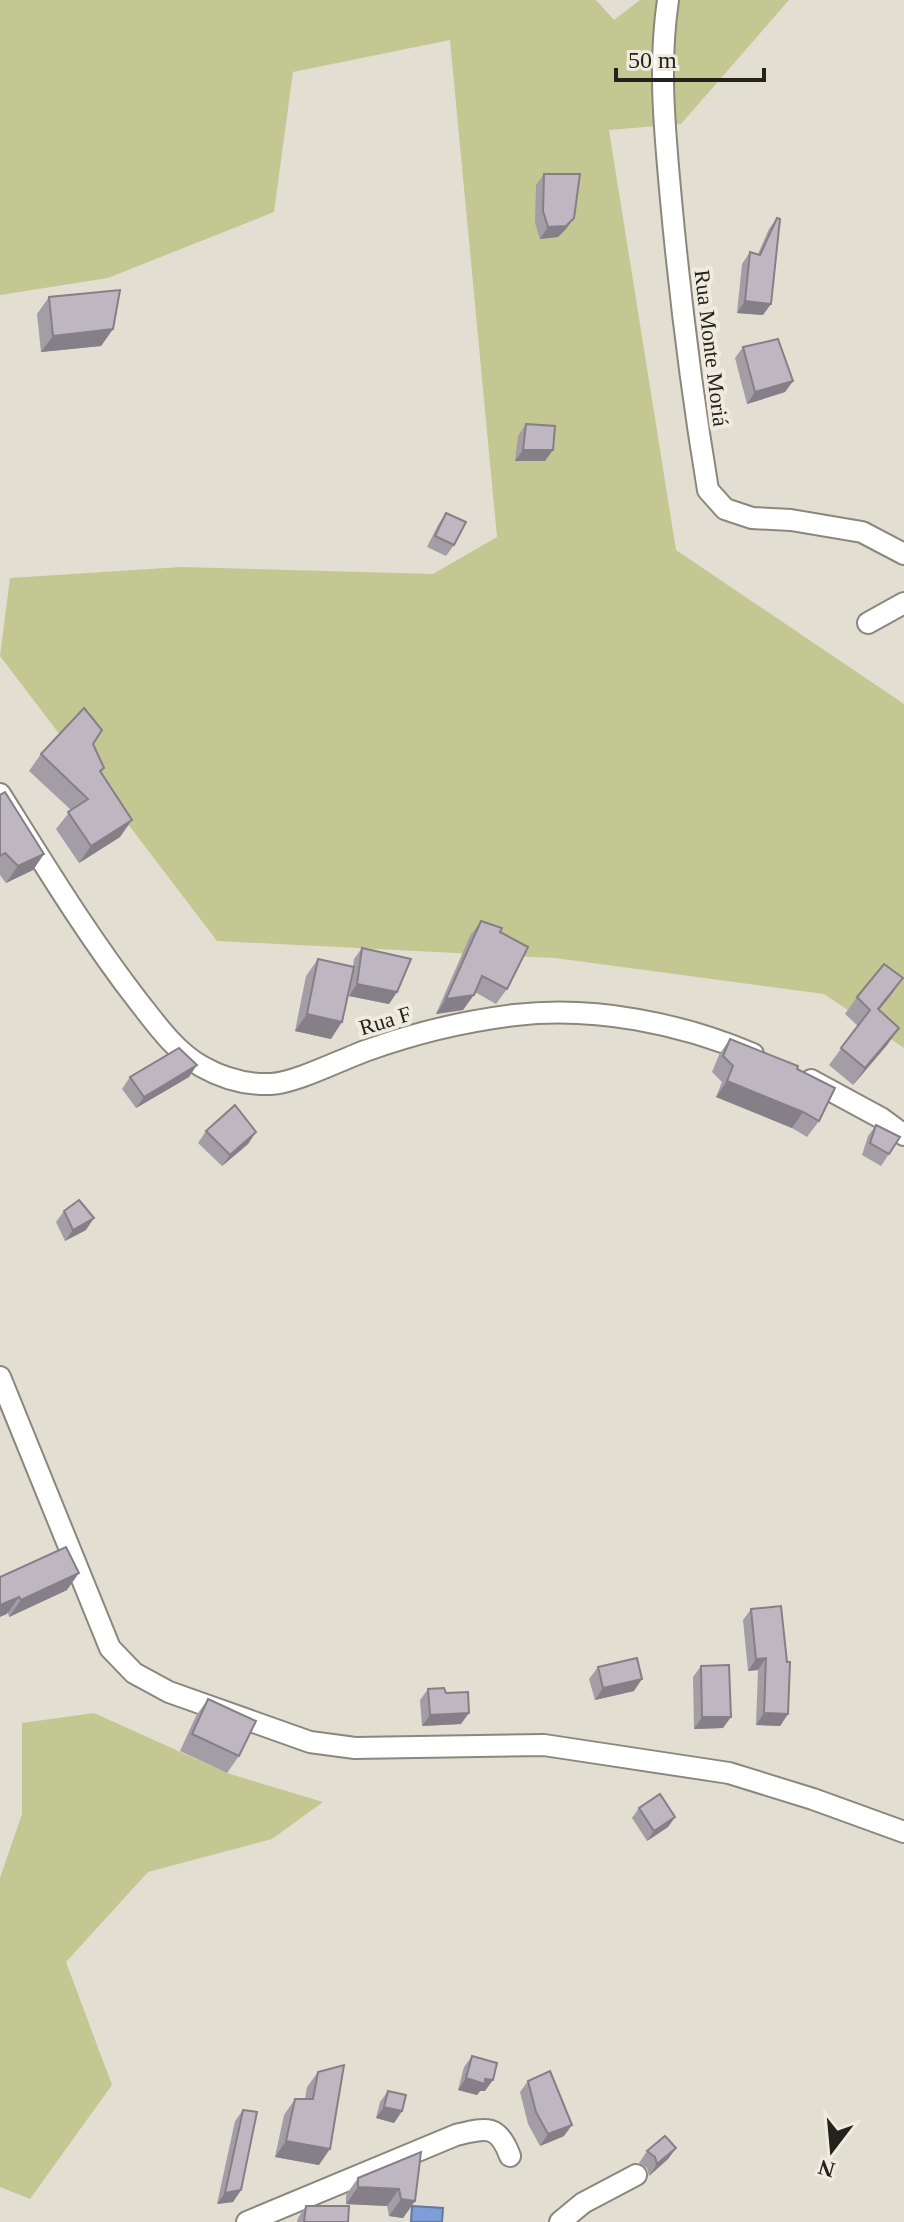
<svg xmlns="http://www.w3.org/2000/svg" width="904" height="2222" viewBox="0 0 904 2222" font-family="Georgia,serif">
<rect width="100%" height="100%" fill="#e3ded2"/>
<g fill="#c3c792">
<polygon points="0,0 596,0 614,20 640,0 789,0 681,124 609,130 676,550 904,704 904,1048 824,994 555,958 217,941 0,656 10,578 181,567 433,574 497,537 450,40 293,72 274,212 108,278 0,295"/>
<polygon points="94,1713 227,1773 323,1802 272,1839 148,1872 66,1962 112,2085 30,2199 0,2187 0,1878 22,1814 22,1723"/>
</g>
<polygon fill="#7d9ed6" stroke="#62799e" stroke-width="2" points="412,2206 443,2208 442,2222 411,2222"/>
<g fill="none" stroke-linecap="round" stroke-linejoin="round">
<defs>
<g id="street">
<path d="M 668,0 C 658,67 665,133 671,200 C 680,297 692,394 708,490 L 725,509 L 752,518 L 791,520 L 862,532 L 904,554"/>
<polyline points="868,623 904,603"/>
<path d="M 0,794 C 44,864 87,935 138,1001 C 156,1024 175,1051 201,1066 C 222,1078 247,1085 271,1084 C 296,1083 342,1059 368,1050 C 415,1033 466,1021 515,1015 C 594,1006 680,1023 753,1054"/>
<polyline points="811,1080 881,1118 904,1135"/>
<polyline points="0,1377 110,1648 134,1673 169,1692 310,1742 355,1748 544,1745 729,1773 813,1799 904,1832"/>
<path d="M 247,2222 L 456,2135 C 485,2128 498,2123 510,2156"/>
<polyline points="560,2222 583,2203 636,2175"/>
</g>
</defs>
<use href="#street" stroke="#8b877c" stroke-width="24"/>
<use href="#street" stroke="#fff" stroke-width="20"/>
</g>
<g fill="#a39da6">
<polygon points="544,174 566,229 558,237 540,239 535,223 536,185"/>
<polygon points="777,218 763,315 737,313 742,264 750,252 758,254 769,229"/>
<polygon points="49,297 113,329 101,346 41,352 37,314"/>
<polygon points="743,347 793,381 785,392 747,404 735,358"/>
<polygon points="526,424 545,461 515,461 518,436"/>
<polygon points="446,513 454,545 446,556 427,547 438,525"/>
<polygon points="93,744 104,768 101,773 120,837 79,863 56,829 71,810 29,771 41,754"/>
<polygon points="0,795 44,854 33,870 6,883 0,875"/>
<polygon points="481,921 500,932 507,989 496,1004 475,992 463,1010 436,1014 470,936"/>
<polygon points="362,948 397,992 389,1004 349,996 351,981 331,1039 295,1031 306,976 318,959 353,966 354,959"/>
<polygon points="903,978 879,1010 899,1028 887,1045 853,1085 829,1065 858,1026 845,1014 857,997"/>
<polygon points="730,1039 797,1069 819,1121 807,1137 792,1128 716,1097 722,1082 712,1072 719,1055"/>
<polygon points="130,1077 189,1077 136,1108 122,1089"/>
<polygon points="876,1125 889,1154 881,1166 862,1155 868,1136"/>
<polygon points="206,1131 256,1132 248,1144 222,1166 198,1143"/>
<polygon points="64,1211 86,1230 65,1241 56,1222"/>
<polygon points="0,1577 67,1590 9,1617"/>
<polygon points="751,1609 788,1714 780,1726 756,1725 758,1670 748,1671 743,1620"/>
<polygon points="701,1666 723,1728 694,1729 693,1677"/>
<polygon points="598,1667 634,1691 595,1700 589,1679"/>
<polygon points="428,1689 461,1724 422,1726 420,1700"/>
<polygon points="208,1699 239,1756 227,1773 180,1751 196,1716"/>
<polygon points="639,1808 675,1817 668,1827 647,1841 632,1818"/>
<polygon points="472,2056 485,2091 480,2091 477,2095 458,2090 464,2067"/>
<polygon points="318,2072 319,2165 275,2157 284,2115 295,2099 305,2099 307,2087"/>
<polygon points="528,2081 564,2136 540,2146 528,2124 520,2092"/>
<polygon points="388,2091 402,2111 394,2123 376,2118 380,2102"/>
<polygon points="243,2110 241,2190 233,2202 217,2204 235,2121"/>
<polygon points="676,2148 668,2159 649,2176 647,2168 639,2163 647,2151"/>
<polygon points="421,2152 415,2201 403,2218 389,2216 387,2206 346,2204 346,2195 358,2178"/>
<polygon points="306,2206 348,2222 297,2222 298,2218"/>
</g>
<g fill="#857f87">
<polygon points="574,218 566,229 558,237 540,239 548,227"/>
<polygon points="745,301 771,304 763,315 737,313"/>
<polygon points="113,329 101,346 41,352 53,336"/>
<polygon points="793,381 785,392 747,404 755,392"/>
<polygon points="523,450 553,450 545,461 515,461"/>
<polygon points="132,820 120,837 79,863 91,846"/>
<polygon points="44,854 33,870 6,883 18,866"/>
<polygon points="903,978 891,995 866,1026 878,1009"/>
<polygon points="357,984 397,992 389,1004 349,996"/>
<polygon points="474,995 463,1010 436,1014 446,999"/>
<polygon points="307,1014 342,1022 331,1039 295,1031"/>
<polygon points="899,1028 887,1045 853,1085 865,1068"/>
<polygon points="197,1065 189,1077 136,1108 144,1097"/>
<polygon points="727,1081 803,1112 792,1128 716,1097"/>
<polygon points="256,1132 248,1144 222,1166 230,1155"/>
<polygon points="94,1218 86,1230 65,1241 73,1230"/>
<polygon points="79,1573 67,1590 9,1617 21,1600"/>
<polygon points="19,1597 7,1614 0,1617 0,1605"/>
<polygon points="766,1658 758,1670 748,1671 756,1659"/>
<polygon points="642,1679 634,1691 595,1700 603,1688"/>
<polygon points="469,1713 461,1724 422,1726 430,1715"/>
<polygon points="764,1713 788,1714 780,1726 756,1725"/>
<polygon points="702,1717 731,1717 723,1728 694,1729"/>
<polygon points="675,1817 668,1827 647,1841 654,1831"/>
<polygon points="466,2078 485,2079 493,2080 485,2091 480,2091 477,2095 458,2090"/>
<polygon points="384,2107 402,2111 394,2123 376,2118"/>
<polygon points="572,2125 564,2136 540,2146 548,2134"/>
<polygon points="286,2141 330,2149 319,2165 275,2157"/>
<polygon points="676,2148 668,2159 649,2176 657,2164"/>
<polygon points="358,2187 399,2189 387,2206 346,2204"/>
<polygon points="241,2190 233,2202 217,2204 225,2193"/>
<polygon points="401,2199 415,2201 403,2218 389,2216"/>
</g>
<g fill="#beb6c1" stroke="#857f87" stroke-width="2">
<polygon points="544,174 580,174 574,218 566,226 548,227 543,211"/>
<polygon points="777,218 780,219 771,304 745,301 750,252 760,255"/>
<polygon points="120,290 113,329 53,336 49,297"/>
<polygon points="778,339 793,381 755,392 743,347"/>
<polygon points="526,424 555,426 553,450 523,450"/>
<polygon points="446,513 466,522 454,545 435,536"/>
<polygon points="84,708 102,730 93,744 104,768 100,771 132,820 91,846 68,812 88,799 41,754"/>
<polygon points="5,792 44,854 18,866 5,853 0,856 0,795"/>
<polygon points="481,921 502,928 500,932 528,947 507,989 482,976 474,995 446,999"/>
<polygon points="362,948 411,959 397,992 357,984"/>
<polygon points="318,959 354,967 342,1022 307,1014"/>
<polygon points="884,964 903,978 878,1009 899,1028 865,1068 841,1048 870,1010 857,997"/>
<polygon points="730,1039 798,1066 797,1069 835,1088 819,1121 803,1112 727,1081 733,1066 723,1056"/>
<polygon points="179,1048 197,1065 144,1097 130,1077"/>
<polygon points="235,1105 256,1132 230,1155 206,1131"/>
<polygon points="876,1125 900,1137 889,1154 870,1143"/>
<polygon points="79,1200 94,1218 73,1230 64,1211"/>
<polygon points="66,1547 79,1573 21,1600 19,1597 0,1605 0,1577"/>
<polygon points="781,1606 787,1662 790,1662 788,1714 764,1713 766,1658 756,1659 751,1609"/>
<polygon points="637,1658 642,1679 603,1688 598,1667"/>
<polygon points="729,1665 731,1717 702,1717 701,1666"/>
<polygon points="444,1688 446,1693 468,1692 469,1713 430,1715 428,1689"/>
<polygon points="208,1699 256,1721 239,1756 192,1734"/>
<polygon points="660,1794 675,1817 654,1831 639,1808"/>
<polygon points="472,2056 497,2063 493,2080 485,2079 485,2084 466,2078"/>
<polygon points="344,2065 330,2149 286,2141 295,2099 313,2099 318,2072"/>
<polygon points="550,2071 572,2125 548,2134 536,2112 528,2081"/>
<polygon points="388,2091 406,2095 402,2111 384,2107"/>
<polygon points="243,2110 257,2112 241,2190 225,2193"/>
<polygon points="665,2136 676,2148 657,2164 655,2157 647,2151"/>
<polygon points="421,2152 415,2201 401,2199 399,2189 358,2187 358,2178"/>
<polygon points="306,2206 349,2206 348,2222 304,2222"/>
</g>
<g text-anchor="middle" stroke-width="8" stroke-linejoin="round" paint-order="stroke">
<g font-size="22" fill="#23221d" stroke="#f0ebdf">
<text transform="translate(712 348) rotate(83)" y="8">Rua Monte Moriá</text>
<text transform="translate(385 1020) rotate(-17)" y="8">Rua F</text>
</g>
</g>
<g transform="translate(832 2150) rotate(196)" stroke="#f0ebdf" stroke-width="6" paint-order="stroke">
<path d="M0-6L14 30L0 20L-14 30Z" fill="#23221d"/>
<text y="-12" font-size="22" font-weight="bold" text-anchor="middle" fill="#23221d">N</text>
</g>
<path d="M616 68v12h148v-12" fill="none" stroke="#23221d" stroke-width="4"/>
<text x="628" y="68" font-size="24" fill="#23221d" stroke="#f0ebdf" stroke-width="6" paint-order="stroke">50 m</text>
</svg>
